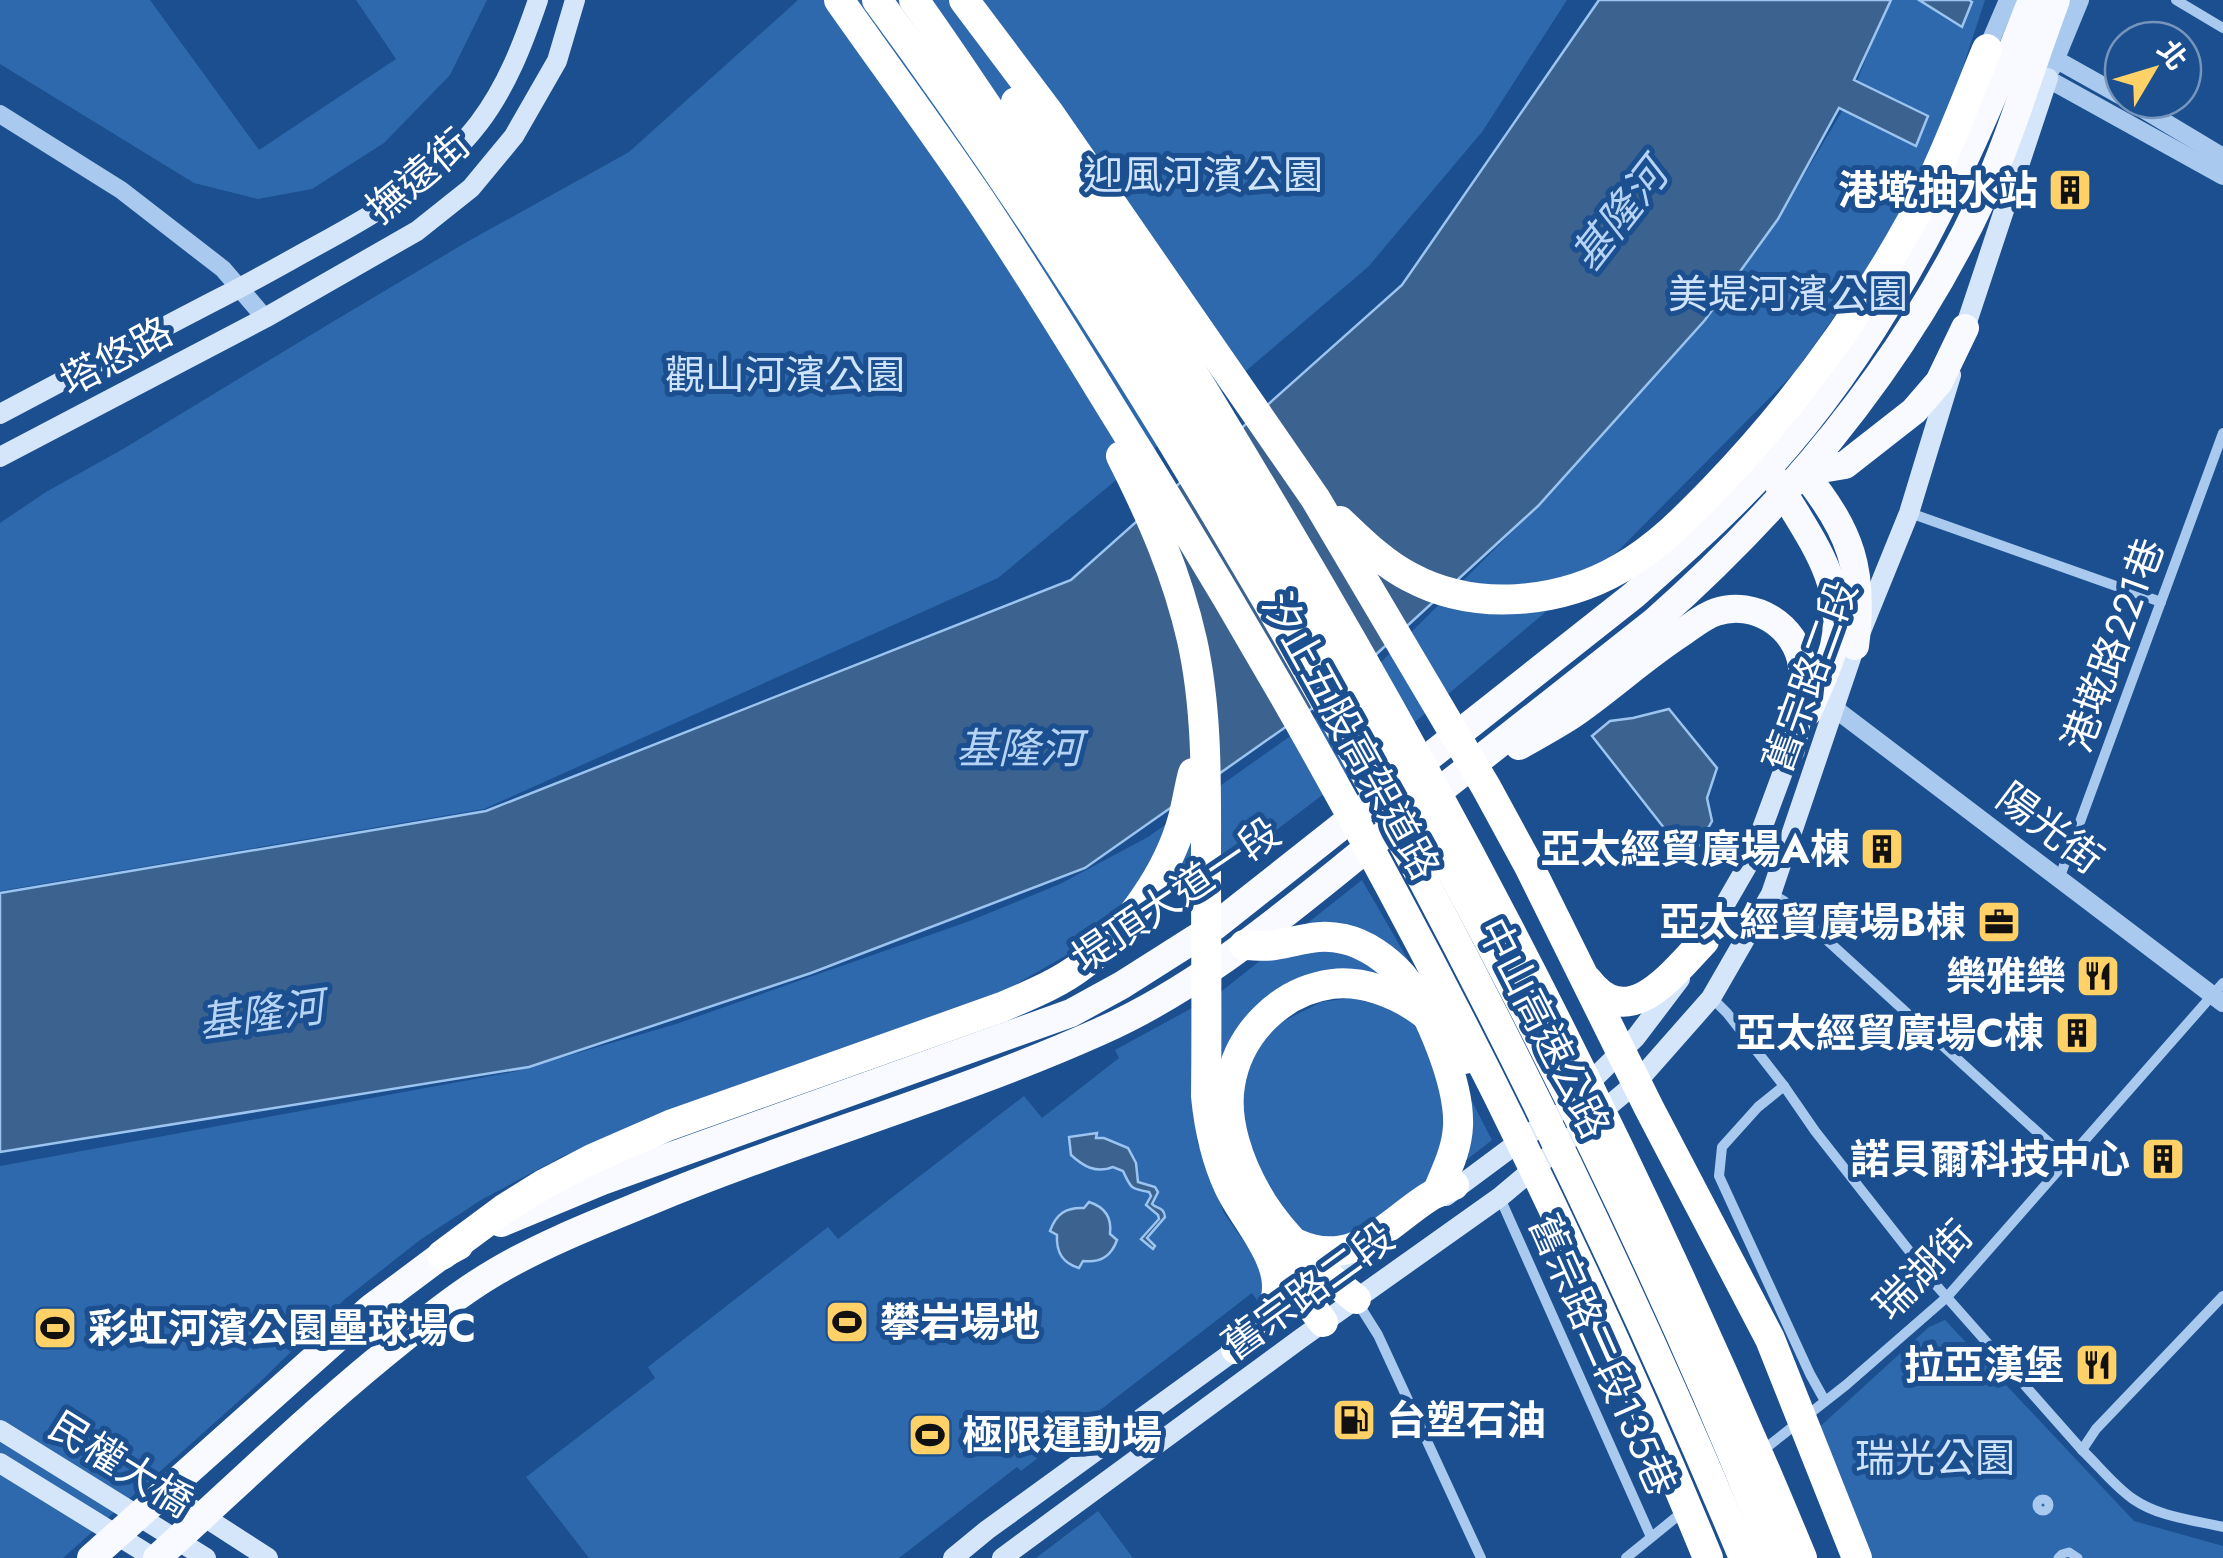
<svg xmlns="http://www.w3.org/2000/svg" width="2223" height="1558" viewBox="0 0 2223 1558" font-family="Jost,'Noto Sans TC',sans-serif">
<rect width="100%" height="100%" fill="#1b4f8f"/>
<g fill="#2e69ad">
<polygon points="0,0 150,0 259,150 396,59 356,0 487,0 450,75 384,143 312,189 258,199 194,183 0,64"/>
<polygon points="798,0 1567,0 1482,132 1368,267 1180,427 998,578 484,809 0,891 0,523 46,492 123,449 324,327 465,243 629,152"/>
<polygon points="1889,0 1985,0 1963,67 1917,184 1871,264 1796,371 1618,551 1383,749 1275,831 1174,893 968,1012 563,1156 481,1200 420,1240 345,1299 259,1383 63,1558 0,1558 0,1166 513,1072 676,1024 967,922 1060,884 1148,837 1348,695 1538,506 1705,320 1778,219 1851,96"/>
<polygon points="1362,880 1445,1024 1378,991 1300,993 1224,1084 1213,998"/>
<path d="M 1351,998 C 1367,1002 1383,1005 1397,1013 C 1445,1037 1468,1095 1492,1140 L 1372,1234 L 1296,1244 L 1236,1127 L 1250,1054 L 1274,1026 L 1321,1002 Z"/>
<polygon points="1192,1008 1193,1086 1197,1141 1224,1213 1268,1276 1260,1304 1252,1293 1021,1471 1017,1467 899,1558 589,1558 526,1477 655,1378 648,1367 828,1227 838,1239 1024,1096 1042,1118 1119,1058 1115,1050"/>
<polygon points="1945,1320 2134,1521 2223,1546 2223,1558 1865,1558 1814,1432 1929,1327"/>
<polygon points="1098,1511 1133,1558 1036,1558"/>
</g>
<g fill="#3c6290" stroke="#9cc4f0" stroke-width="2.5">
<polygon points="1599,0 1891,0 1854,80 1928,116 1916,146 1839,108 1778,219 1705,320 1538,506 1334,693 1085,868 811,973 529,1067 0,1152 0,893 486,811 1071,580 1402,285"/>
<polygon points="1919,0 1969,0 1972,2 1962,27"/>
<polygon points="1669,709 1717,768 1707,798 1712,821 1690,861 1592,736 1610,721 1633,718"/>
<path d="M 1097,1133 L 1096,1138 L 1104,1138 L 1128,1148 L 1136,1163 L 1138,1182 L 1155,1187 L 1158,1192 L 1152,1204 C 1156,1209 1164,1206 1165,1217 L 1147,1238 L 1155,1246 L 1153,1249 L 1141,1239 L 1159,1219 L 1158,1215 L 1146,1205 L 1151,1196 L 1149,1192 C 1130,1189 1131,1188 1123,1171 L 1113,1167 C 1096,1174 1083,1166 1071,1155 L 1069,1137 Z"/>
<path d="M 1089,1202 C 1105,1207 1112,1218 1110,1234 L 1117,1240 C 1111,1257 1100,1263 1083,1261 L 1079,1268 C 1062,1263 1056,1252 1057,1235 L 1050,1231 C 1056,1214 1066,1207 1084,1208 Z"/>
</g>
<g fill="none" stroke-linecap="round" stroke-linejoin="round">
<g stroke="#a9c9ee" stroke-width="9">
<circle cx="2043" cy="1505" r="6"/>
<polyline points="2058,1558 2062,1554 2069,1552 2078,1558"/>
</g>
<g stroke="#a9c9ee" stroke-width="10">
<polyline points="2176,0 2223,28"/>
<polyline points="1910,513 2161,602"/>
<polyline points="2059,879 2223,433"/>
<polyline points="1772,894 1784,901 2067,1159"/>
<polyline points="1712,998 1727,1013 1784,1086 1815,1131 1936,1285 2082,1450"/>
<polyline points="1784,1086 1758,1107 1722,1147 1719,1176 1810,1374 1825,1401"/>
<polyline points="1500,1198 1651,1537"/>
<path d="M 2223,1296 L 2096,1429 L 2082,1450 C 2099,1466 2114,1486 2133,1499 C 2159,1517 2193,1520 2223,1527"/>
<polyline points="1356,1300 1378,1335 1481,1558"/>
<polyline points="1762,1451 1846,1385 1947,1297 2223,983"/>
<polyline points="1626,1558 1685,1510"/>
</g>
<g stroke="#a9c9ee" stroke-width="18">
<polyline points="2032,46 2123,97"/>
<polyline points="1993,52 1987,49 2008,0"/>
<polyline points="2052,68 2080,0"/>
<polyline points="2039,74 2223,176"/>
<polyline points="2128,100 2223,157"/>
<polyline points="0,114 121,190 223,269 265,318"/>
<polyline points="1834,708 2223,1003"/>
</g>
<g stroke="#d6e6fa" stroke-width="20">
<polyline points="1962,337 2048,78"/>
<path d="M 0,414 C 74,375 148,335 222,297 C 254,281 285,263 316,246 C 377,213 436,179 479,123 C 507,86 523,44 538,0"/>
<polyline points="0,457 265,318 417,231 471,188 514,136 557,61 575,0"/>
<polyline points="1698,951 1750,861 1791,750"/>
<polyline points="1580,1092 1636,1037 1680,979"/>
<polyline points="1446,1196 1555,1115"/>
<polyline points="1268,1325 1378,1246"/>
<polyline points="0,1430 206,1558"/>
<polyline points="0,1463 154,1558"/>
<polyline points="166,1492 268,1558"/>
<polyline points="953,1558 987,1530 1245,1343"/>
<polyline points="1002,1558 1300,1339 1500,1197 1637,1082 1711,998 1771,894 1855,646 1909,513 1951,375"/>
</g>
<g stroke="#f8faff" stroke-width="28">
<path d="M 1776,480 C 1805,532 1849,583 1834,646 C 1828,669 1817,690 1808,712"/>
<path d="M 1855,646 C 1865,570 1851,531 1803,472 L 1845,465 L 1914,411 L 1939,382 L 1965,328"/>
<path d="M 1519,746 C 1537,736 1555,726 1572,715 C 1610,689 1644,657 1683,632 C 1693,625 1704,616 1716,612 C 1754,599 1797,626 1802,666 C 1805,693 1796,723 1791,750"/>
<path d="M 1419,807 L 1655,621 C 1789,502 1906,362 1982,199 C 2012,134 2031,66 2056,0"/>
<path d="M 501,1223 L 602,1181 L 1071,1013 L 1122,985 L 1215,926 L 1634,595 C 1687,548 1741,500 1787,446 C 1898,316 1970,158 2032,0"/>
<polyline points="91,1558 371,1308 442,1255 459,1246"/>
<path d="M 157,1558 C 232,1490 304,1420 382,1356 C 419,1326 456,1295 497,1271 C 545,1243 597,1223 648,1202 C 797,1140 954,1097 1101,1031 C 1207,984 1295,905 1386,833"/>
</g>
<g stroke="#fff" stroke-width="30">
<path d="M 839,0 C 884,64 930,126 974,191 C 1031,275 1083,362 1137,449 C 1356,802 1550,1173 1708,1558"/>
<path d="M 877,0 C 1007,176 1125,360 1236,548 C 1430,873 1598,1209 1744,1558"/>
<path d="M 914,0 C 945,43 975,89 1005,133 C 1118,298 1224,468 1324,642 C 1494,936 1650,1242 1775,1558"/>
<polyline points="964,0 1049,113 1315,498 1486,787 1529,866 1649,1108 1770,1339 1857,1558"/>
<path d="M 1016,102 C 1108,231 1190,367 1271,503 C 1474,842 1651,1193 1802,1558"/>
<path d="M 1121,456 C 1152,517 1177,574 1192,640 C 1208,712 1206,788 1206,860 C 1206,939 1207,1018 1206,1096 C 1209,1127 1216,1159 1229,1187 C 1244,1220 1287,1262 1275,1301 C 1270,1320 1249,1335 1236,1349"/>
<path d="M 1340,521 C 1361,541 1384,564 1410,577 C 1475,612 1559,604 1621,568 C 1656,548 1685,519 1713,490 C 1790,410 1857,320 1911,222 C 1941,167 1963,107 1987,49"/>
<path d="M 1244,945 C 1254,945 1265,947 1275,945 C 1301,941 1317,933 1344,939 C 1366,944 1387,959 1402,976 C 1429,1007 1460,1085 1458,1126 C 1457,1150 1446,1171 1437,1193"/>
<path d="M 1588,981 C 1629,1034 1673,973 1704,941"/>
<path d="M 1297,1244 C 1365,1275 1401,1201 1454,1185"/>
<path d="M 442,1255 L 504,1209 L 544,1184 L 592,1159 L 670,1125 L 1002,1007 C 1030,995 1060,983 1084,964 C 1127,931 1169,871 1183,818 C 1187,803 1189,788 1193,773"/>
<polyline points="1275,1258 1323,1322"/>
<path d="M 1356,1299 C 1322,1272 1278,1232 1257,1194 C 1239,1163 1224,1121 1230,1085 C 1238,1034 1280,991 1332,984 C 1361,980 1395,993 1418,1009 C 1437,1021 1452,1041 1465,1059"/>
</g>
</g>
<defs>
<symbol id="building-square" viewBox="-11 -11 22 22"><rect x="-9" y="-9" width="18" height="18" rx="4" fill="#ffd166" stroke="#1b4f8f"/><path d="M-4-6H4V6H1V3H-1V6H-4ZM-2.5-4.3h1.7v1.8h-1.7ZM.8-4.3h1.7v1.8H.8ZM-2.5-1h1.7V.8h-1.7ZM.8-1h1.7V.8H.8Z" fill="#111"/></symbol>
<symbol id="office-square" viewBox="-11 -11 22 22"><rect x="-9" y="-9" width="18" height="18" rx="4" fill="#ffd166" stroke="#1b4f8f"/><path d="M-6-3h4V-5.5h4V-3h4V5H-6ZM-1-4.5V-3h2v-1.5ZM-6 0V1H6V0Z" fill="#111"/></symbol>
<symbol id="restaurant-square" viewBox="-11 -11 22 22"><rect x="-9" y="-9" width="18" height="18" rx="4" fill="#ffd166" stroke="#1b4f8f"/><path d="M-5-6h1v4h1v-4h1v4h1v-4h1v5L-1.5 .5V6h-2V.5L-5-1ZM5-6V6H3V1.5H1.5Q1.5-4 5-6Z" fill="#111"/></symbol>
<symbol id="stadium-square" viewBox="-11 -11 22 22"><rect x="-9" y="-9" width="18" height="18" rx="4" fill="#ffd166" stroke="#1b4f8f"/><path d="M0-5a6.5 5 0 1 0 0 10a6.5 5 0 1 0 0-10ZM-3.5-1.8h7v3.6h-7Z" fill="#111"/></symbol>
<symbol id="fuel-square" viewBox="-11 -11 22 22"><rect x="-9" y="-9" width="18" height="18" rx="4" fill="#ffd166" stroke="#1b4f8f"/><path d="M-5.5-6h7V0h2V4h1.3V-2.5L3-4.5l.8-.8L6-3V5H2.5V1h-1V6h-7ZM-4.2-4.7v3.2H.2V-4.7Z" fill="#111"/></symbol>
</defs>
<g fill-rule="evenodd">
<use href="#building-square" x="2045" y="165" width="50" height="50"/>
<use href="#building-square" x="1857" y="824" width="50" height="50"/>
<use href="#office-square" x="1974" y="897" width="50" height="50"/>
<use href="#restaurant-square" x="2073" y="951" width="50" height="50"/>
<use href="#building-square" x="2052" y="1008" width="50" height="50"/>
<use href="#building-square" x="2138" y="1134" width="50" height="50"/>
<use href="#stadium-square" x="822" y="1297" width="50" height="50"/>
<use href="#stadium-square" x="30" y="1303" width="50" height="50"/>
<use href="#restaurant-square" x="2072" y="1340" width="50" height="50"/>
<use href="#fuel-square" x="1329" y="1395" width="50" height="50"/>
<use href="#stadium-square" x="905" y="1410" width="50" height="50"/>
</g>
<g text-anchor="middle" stroke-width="10" stroke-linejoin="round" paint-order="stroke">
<g font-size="40" fill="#cfe3fa" stroke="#1b4f8f">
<text x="1203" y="189">迎風河濱公園</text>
<text x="1788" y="308">美堤河濱公園</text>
<text x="785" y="389">觀山河濱公園</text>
<text x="1935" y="1472">瑞光公園</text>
</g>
<g font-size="40" fill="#fff" stroke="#1b4f8f">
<text transform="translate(418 176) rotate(-40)" y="14">撫遠街</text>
<text transform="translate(116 356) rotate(-28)" y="14">塔悠路</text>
<text transform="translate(2113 645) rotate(-70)" y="14">港墘路221巷</text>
<text transform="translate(1810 676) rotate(-70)" y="14">舊宗路二段</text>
<text transform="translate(1351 736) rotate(61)" y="14">汐止五股高架道路</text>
<text transform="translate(2050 828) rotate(37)" y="14">陽光街</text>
<text transform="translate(1176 895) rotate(-34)" y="14">堤頂大道一段</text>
<text transform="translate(1544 1028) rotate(63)" y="14">中山高速公路</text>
<text transform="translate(1923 1270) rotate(-45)" y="14">瑞湖街</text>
<text transform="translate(1308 1291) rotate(-36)" y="14">舊宗路二段</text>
<text transform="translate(1603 1355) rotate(66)" y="14">舊宗路二段135巷</text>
<text transform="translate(121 1464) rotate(32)" y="14">民權大橋</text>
</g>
<g font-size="40" font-weight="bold" fill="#fff" stroke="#1b4f8f" text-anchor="end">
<text x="2038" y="204">港墘抽水站</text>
<text x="1850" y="863">亞太經貿廣場A棟</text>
<text x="1966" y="936">亞太經貿廣場B棟</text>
<text x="2066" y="990">樂雅樂</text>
<text x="2044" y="1047">亞太經貿廣場C棟</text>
<text x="2130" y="1173">諾貝爾科技中心</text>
<text x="880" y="1336" text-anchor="start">攀岩場地</text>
<text x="88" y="1342" text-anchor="start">彩虹河濱公園壘球場C</text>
<text x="2064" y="1379">拉亞漢堡</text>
<text x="1386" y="1434" text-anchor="start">台塑石油</text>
<text x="962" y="1449" text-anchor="start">極限運動場</text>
</g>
<g font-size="42" font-style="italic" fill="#b5d3f5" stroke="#1b4f8f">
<text transform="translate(1619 215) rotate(-52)" y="15">基隆河</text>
<text x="1019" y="763">基隆河</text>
<text transform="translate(261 1014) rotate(-8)" y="15">基隆河</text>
</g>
</g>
<g transform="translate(2153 70) rotate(52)"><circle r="48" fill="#1b4f8f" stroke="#7695bc" stroke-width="2.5"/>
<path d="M0-8L18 38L0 25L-18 38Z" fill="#ffd166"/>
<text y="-15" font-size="28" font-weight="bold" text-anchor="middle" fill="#ffffff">北</text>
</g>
</svg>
